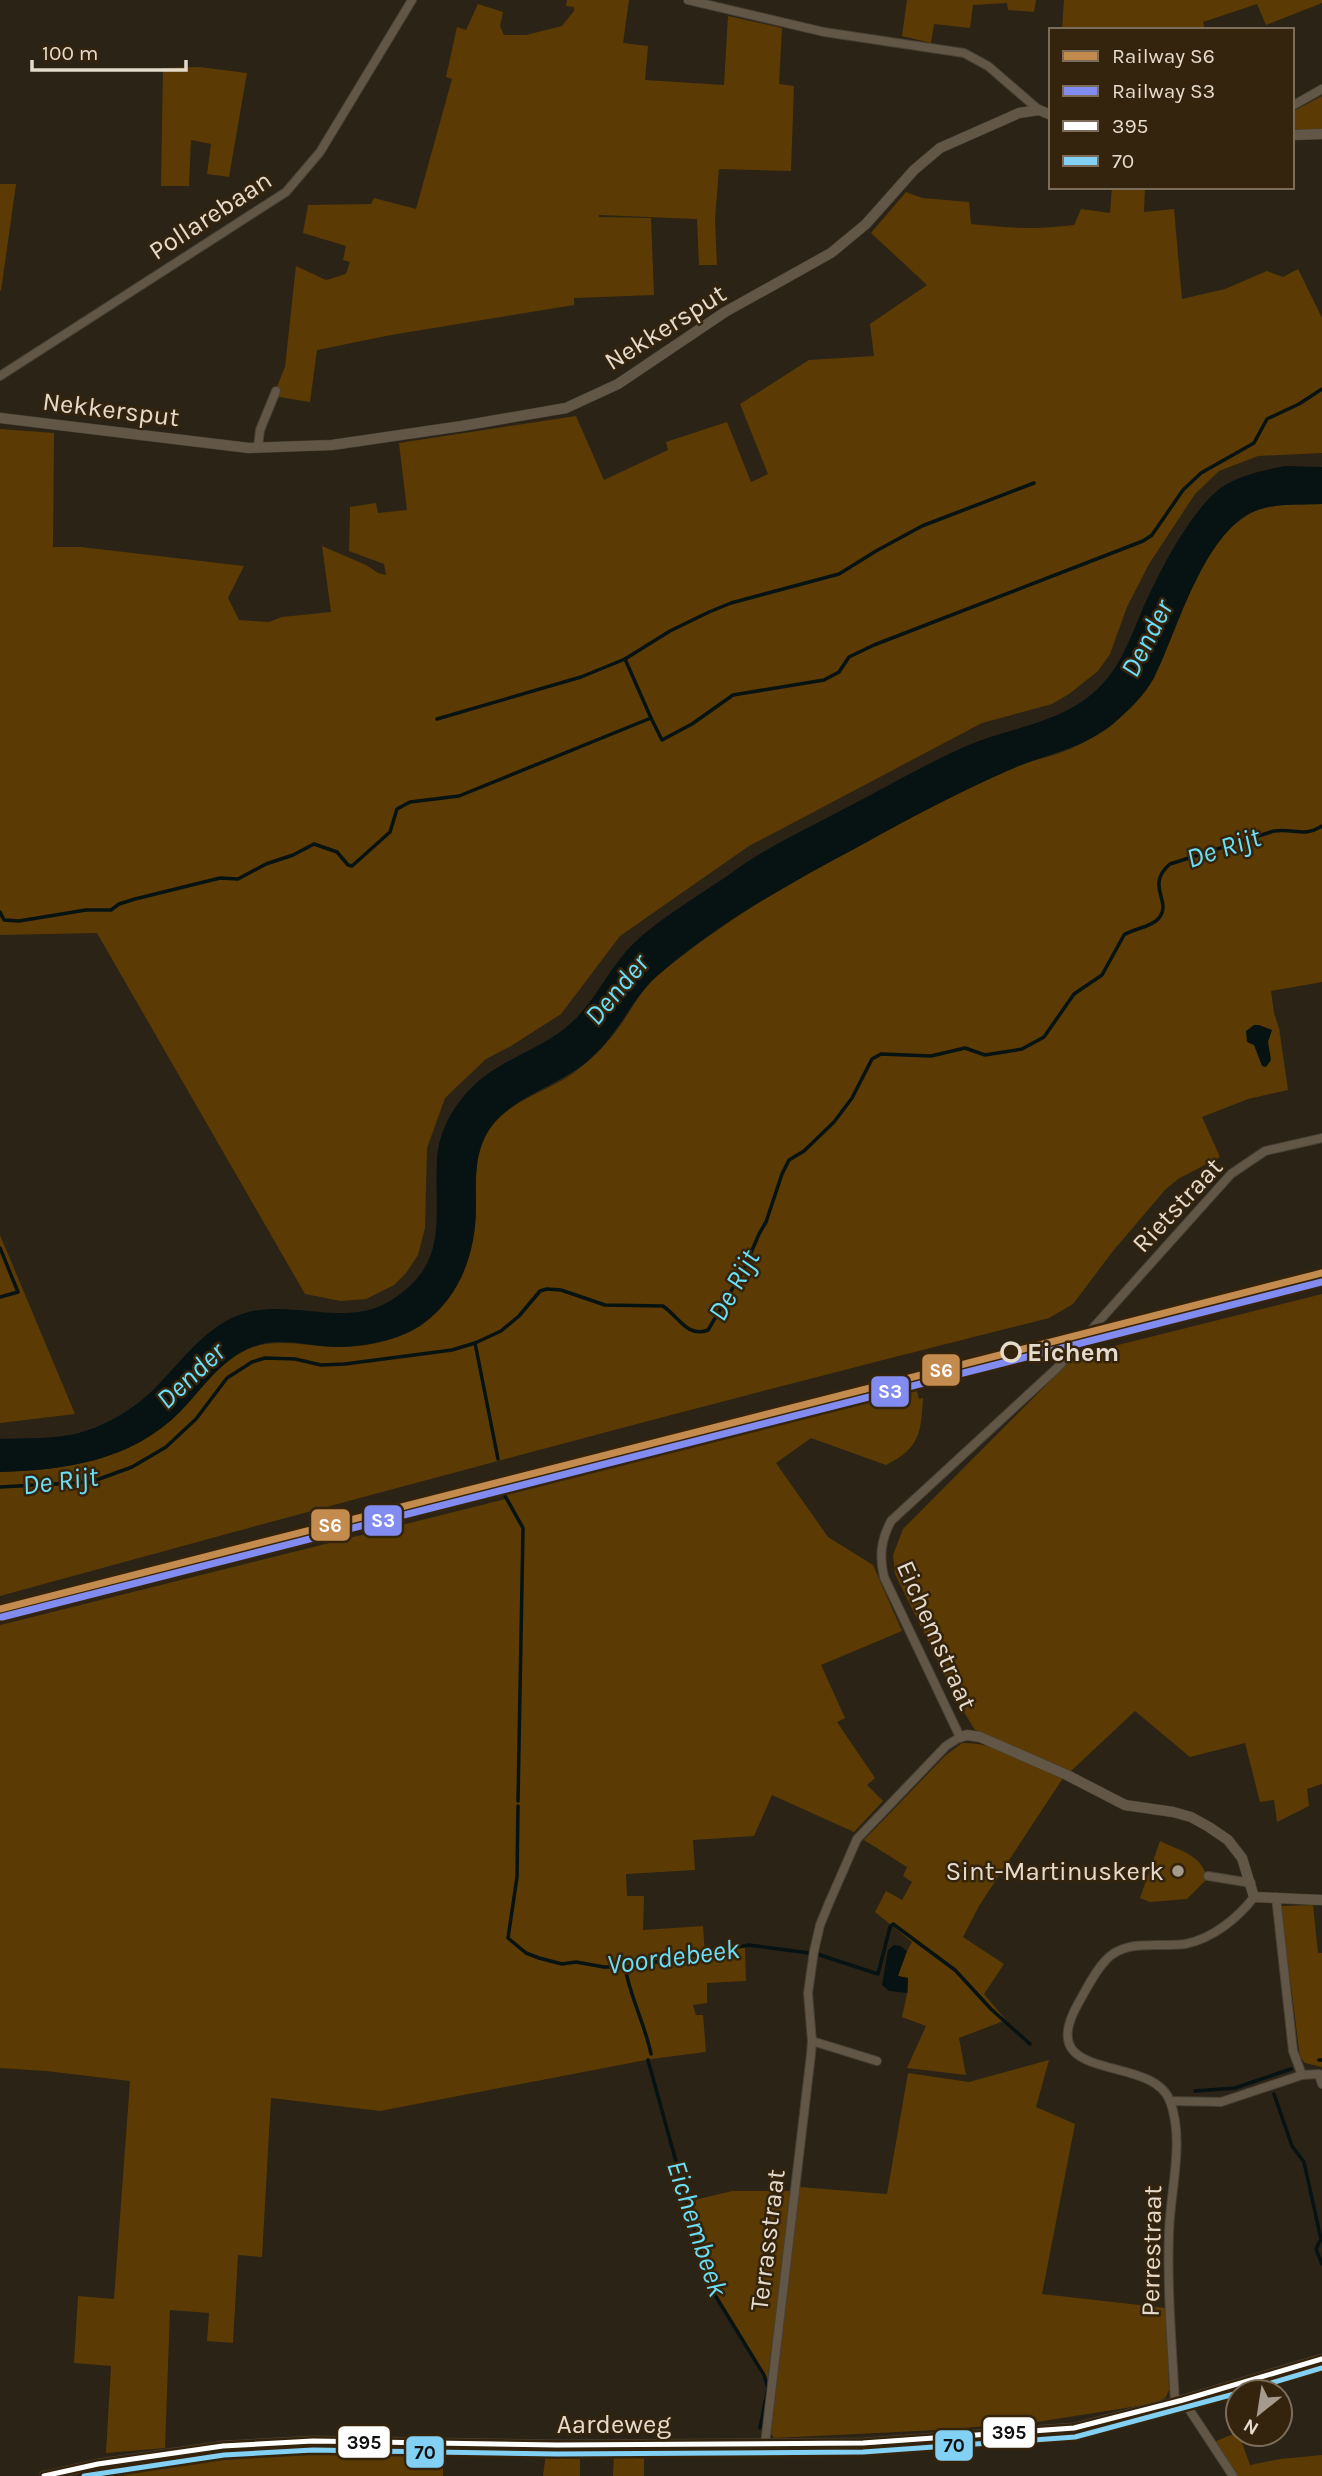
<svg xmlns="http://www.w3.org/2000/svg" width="1322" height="2476" viewBox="0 0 1322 2476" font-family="Karla,sans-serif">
<rect width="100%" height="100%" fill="#2b2316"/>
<g fill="#5b3b03">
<polygon points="567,0 629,0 623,43 648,46 645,80 724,85 728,16 782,28 779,84 794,86 791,171 719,169 715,219 717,265 699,265 697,219 599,215 599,217 651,218 654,295 574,298 574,305 391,335 317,350 310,402 273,396 285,367 296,266 326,280 346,274 350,262 343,260 346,246 303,233 308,205 371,204 374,198 416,209 452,79 446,77 457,27 466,30 478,4 503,12 500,26 504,35 526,35 562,26 574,11 574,7 566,6"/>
<polygon points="907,0 1036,0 1034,12 1008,10 1007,3 973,5 970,28 934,24 931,43 902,36"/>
<polygon points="1064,0 1322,0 1322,3 1266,25 1257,4 1203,22 1205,30 1062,30"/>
<polygon points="199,67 247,73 229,177 207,174 211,144 191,140 189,186 161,186 163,68"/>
<polygon points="1322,96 1322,129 1292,130 1292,112"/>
<polygon points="16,184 1,291 0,290 0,184"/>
<path d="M 1112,187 L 1145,187 L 1144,212 L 1174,209 L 1182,299 L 1225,289 L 1267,271 L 1283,277 L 1298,269 L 1322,318 L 1322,453 L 1258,456 L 1219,471 L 1195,494 L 1149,564 L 1127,607 L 1110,654 L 1098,671 L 1069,694 L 1052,704 L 982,723 L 749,846 L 620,936 L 561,1014 L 511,1046 L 486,1059 L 445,1098 L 427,1148 L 425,1228 L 418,1255 L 406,1273 L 394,1285 L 366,1299 L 341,1301 L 305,1294 L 97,933 L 0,935 L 0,429 L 54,433 L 53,547 L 81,547 L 244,566 L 228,598 L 239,620 L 269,622 L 282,617 L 331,612 L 322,546 L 366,565 L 378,573 L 386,575 L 384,564 L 349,551 L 350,507 L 376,503 L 378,513 L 407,510 L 399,443 L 576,416 L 604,480 L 668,450 L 666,442 L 727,422 L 751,482 L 768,474 L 740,404 L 809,360 L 874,356 L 870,324 L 927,285 L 871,233 L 906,192 L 922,198 L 969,202 L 971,224 C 1010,228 1034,230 1074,225 L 1081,209 L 1110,213 Z"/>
<path d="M 1322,504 L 1322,982 L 1271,991 L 1274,1013 L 1279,1028 L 1288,1090 L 1248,1099 L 1202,1117 L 1220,1157 L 1178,1179 L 1165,1190 L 1113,1251 L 1073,1304 L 1049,1318 C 698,1406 349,1500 0,1596 L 0,1472 C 65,1470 130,1461 179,1412 C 199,1393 213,1370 237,1355 C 270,1334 302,1347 339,1347 C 366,1347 402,1340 424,1323 C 460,1295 476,1251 476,1205 C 476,1182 474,1161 484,1139 C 500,1103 543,1094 572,1074 C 593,1059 610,1041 624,1020 C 632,1008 639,995 649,984 C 657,975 668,967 678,959 C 764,892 862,842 960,793 C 980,783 1001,773 1021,765 C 1033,760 1045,758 1057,754 C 1093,742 1123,718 1146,690 C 1176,640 1199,532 1258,510 C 1278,503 1301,505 1322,504 Z"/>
<polygon points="0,1235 75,1414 0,1423"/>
<polygon points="1322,1294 1322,1784 1307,1789 1309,1806 1277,1822 1274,1800 1260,1802 1245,1743 1190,1757 1135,1711 1071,1771 975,1730 959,1704 895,1574 893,1555 903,1529 1068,1363 1086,1353"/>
<path d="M 917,1391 L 919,1399 L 923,1398 C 921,1433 920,1448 886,1465 L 811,1438 L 776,1463 L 828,1537 L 873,1565 L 902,1631 L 821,1665 L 845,1718 L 837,1722 L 875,1778 L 867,1785 L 883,1801 L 854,1832 L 772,1795 L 754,1836 L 693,1840 L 695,1870 L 626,1874 L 627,1896 L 644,1896 L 643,1930 L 703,1926 L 705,1955 L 745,1944 L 746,1981 L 707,1983 L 707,2003 L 693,2005 L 696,2015 L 703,2015 L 706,2052 L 651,2059 L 380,2111 L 271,2098 L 262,2257 L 238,2255 L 233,2343 L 207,2341 L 209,2313 L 170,2310 L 165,2448 L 106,2453 L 111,2366 L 74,2363 L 78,2296 L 114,2299 L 130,2081 L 46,2071 L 0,2068 L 0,1625 L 506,1499 L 505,1492 Z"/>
<path d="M 962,1743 C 997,1742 1032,1764 1063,1778 L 979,1906 L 963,1937 L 1004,1964 L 984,1994 L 1006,2020 L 959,2038 L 966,2075 L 907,2068 L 926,2026 L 902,2017 L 908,1990 L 908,1978 L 898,1976 L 902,1960 L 912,1942 L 875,1912 L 886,1891 L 902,1900 L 912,1882 L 903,1876 L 907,1867 L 864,1840 L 946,1755 Z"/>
<path d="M 1160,1841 C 1180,1851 1202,1854 1207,1879 L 1187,1899 L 1150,1902 L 1140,1898 Z"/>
<polygon points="1313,1905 1318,1953 1322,1953 1322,2067 1305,2063 1300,2057 1281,1906"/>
<polygon points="1049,2060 1036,2107 1075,2124 1042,2294 1166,2308 1169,2390 1166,2397 1157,2403 1037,2422 938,2430 774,2438 771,2434 799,2187 887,2194 908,2073 969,2082"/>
<polygon points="732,2191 792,2191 767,2384 715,2295 686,2202"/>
<polygon points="1238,2432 1250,2465 1280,2459 1322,2455 1322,2476 1236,2476 1214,2442"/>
<polygon points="315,2447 443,2450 443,2476 124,2476 125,2470 209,2456"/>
<polygon points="546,2453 580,2454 580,2476 543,2476"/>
<polygon points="614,2454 644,2455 644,2476 613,2476"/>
</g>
<g fill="#071213">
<path d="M 1285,466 L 1322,467 L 1322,504 C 1302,505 1280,503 1260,509 C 1204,527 1178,631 1154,678 C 1144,696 1128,711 1113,724 C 1086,746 1056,752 1024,764 C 1005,771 986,781 968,789 C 930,807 894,827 858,847 C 787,885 718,923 657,976 C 631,999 619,1034 590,1059 C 559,1087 505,1097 485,1137 C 474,1160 476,1182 476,1207 C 476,1251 461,1296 424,1323 C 401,1340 367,1346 339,1347 C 310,1347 280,1335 252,1347 C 220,1360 203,1388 180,1412 C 131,1461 66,1470 0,1472 L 0,1439 C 23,1438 47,1439 70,1435 C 102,1429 137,1408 159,1384 C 185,1357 208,1324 245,1313 C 292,1299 346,1328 390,1301 C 450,1264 434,1219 437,1161 C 438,1129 457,1099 481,1079 C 508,1057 543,1048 570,1024 C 592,1005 604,978 623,955 C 647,927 681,907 712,886 C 727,877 740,866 755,857 C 782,840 812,826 840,811 C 881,790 922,766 964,747 C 1006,728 1055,725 1092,694 C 1118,672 1128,644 1141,613 C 1156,578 1193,503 1227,484 C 1245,474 1265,470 1285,466 Z"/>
<polygon points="1254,1025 1259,1025 1272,1030 1268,1042 1271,1060 1266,1067 1262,1066 1254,1045 1247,1042 1246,1031"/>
<polygon points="894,1945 900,1946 907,1951 898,1976 908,1978 907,1993 889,1991 882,1985 888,1950"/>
</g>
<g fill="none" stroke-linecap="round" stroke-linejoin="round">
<g stroke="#071213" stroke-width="3.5">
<polyline points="651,718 625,659 670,631 709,612 731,603 839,574 876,551 922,526 1034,483"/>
<polyline points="437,719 581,677 625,659"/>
<polyline points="0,912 4,920 19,921 86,910 111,910 119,904 135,899 220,878 238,879 266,864 293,855 314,844 337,852 348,865 352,866 390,832 397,809 410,802 459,796 651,718 662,740 692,724 733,695 824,680 839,672 849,657 874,645 1143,541 1152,535 1183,490 1201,473 1254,443 1267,419 1299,404 1322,389"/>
<polyline points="0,1248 18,1292 0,1297"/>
<polyline points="475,1343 498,1459"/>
<path d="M 0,1487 L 91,1482 L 132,1467 L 166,1447 L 196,1419 L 227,1378 L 252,1362 L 265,1358 L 295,1359 L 321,1365 L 345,1364 L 452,1350 L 475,1343 L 501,1331 L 519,1316 L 540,1291 L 547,1289 L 561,1290 L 605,1305 L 663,1306 C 679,1317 687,1338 708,1330 L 744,1269 L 759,1234 L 766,1222 L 782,1174 L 789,1160 L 804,1151 L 834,1122 L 852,1098 L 872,1059 L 881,1054 L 931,1056 L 965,1048 L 985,1055 L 1022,1049 L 1044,1037 L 1074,994 L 1102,975 L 1124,935 C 1134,928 1150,928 1158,919 C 1174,902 1144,886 1170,864 L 1274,831 C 1295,828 1303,838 1322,826"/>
<polyline points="504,1494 523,1528 518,1801"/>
<polyline points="518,1806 517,1877 508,1938 526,1953 539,1958 562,1964 576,1962 604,1967 628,1967 749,1945 809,1953"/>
<polyline points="817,1954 878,1974 890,1927 893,1924 955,1970 991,2009 1030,2044"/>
<path d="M 625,1967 C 630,1997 645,2024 651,2054"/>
<polyline points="648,2060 704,2263 715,2295 764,2375 768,2388 760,2428"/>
<polyline points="1319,2060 1322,2060"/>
<polyline points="1195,2091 1235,2088 1291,2069"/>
<polyline points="1274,2094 1292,2146 1304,2162 1321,2239 1316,2249 1322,2264"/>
</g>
<defs>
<g id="minor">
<polyline points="688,0 824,32 964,53 988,66 1039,110"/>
<polyline points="1292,106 1322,89"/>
<polyline points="0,376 286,192 320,152 412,0"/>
<polyline points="258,447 260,430 276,391"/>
<polyline points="1208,1876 1251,1883"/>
<polyline points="812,2041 877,2061"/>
<polyline points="1302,2075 1319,2074 1322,2084"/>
<polyline points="1170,2101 1221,2102 1302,2075 1293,2051 1276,1897"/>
<polyline points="1183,2400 1233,2476"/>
<path d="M 1175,2403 C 1172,2346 1167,2289 1169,2233 C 1170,2191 1185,2141 1170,2101 C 1152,2052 1030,2086 1079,2002 C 1087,1988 1094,1973 1105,1961 C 1125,1938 1157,1948 1185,1944 C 1212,1939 1238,1918 1254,1897"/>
<path d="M 765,2444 L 811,2054 L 812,2041 L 808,1993 L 814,1951 L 820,1925 L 829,1903 L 857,1839 L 946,1746 L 960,1737 L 884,1577 C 879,1556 881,1540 891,1521 L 1057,1368 L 1231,1174 L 1265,1151 L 1322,1138"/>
</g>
<g id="tertiary">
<polyline points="1292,135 1322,134"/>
<polyline points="0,418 249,448 332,445 462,426 566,408 618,384 725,312 831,253 866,224 914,170 940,148 1019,113 1039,110 1051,115"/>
<polyline points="960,1737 967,1735 980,1737 1067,1775 1125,1805 1173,1812 1191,1817 1209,1827 1228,1840 1242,1858 1254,1897 1322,1900"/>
<polyline points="44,2476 98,2464 223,2446 313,2441 557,2445 863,2443 1074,2428 1183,2400 1322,2359"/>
</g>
</defs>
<use href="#minor" stroke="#474035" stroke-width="10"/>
<use href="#tertiary" stroke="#474035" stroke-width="11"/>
<use href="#minor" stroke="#625747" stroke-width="8"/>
<use href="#tertiary" stroke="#625747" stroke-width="10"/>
<defs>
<polyline id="bus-1" points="44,2476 98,2464 223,2446 313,2441 557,2445 863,2443 1074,2428 1183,2400 1322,2359"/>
<g id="bus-2">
<polyline points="1241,2392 1322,2368"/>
<polyline points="84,2476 224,2455 313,2450 557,2454 863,2452 1075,2437 1238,2393"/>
</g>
</defs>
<use href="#bus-1" stroke="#34240d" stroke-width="10"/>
<use href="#bus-2" stroke="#34240d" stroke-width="10"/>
<use href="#bus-1" stroke="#fff" stroke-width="5"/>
<use href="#bus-2" stroke="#83d0f5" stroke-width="5"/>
<defs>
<polyline id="rail-1" points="0,1609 1322,1273"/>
<polyline id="rail-2" points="2,1617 1322,1282"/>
</defs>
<use href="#rail-1" stroke="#34240d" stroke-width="12"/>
<use href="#rail-2" stroke="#34240d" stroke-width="12"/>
<use href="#rail-1" stroke="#c48b4f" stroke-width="7"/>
<use href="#rail-2" stroke="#828cf0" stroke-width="7"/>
</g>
<circle fill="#34240d" stroke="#e5dbcd" stroke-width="3.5" cx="1011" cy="1352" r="9"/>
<circle fill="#a49b8d" stroke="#34240d" stroke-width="2.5" cx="1178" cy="1871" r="7"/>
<g text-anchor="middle" stroke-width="5" stroke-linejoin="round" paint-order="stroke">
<g font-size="26" fill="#e5dbcd" stroke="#34240d">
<text transform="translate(210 215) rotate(-33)" y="9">Pollarebaan</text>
<text transform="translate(665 327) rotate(-32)" y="9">Nekkersput</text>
<text transform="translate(111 409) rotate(7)" y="9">Nekkersput</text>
<text transform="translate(1177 1205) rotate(-47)" y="9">Rietstraat</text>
<text transform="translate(937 1635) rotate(66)" y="9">Eichemstraat</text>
<text transform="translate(767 2240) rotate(-83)" y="9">Terrasstraat</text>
<text transform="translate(1151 2251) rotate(-89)" y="9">Perrestraat</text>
<text x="614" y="2433">Aardeweg</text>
</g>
<g font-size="26" font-weight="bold" fill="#e5dbcd" stroke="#34240d" text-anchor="start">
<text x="1027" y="1361">Eichem</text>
</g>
<g font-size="26" fill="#e5dbcd" stroke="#34240d" text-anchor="end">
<text x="1164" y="1880">Sint-Martinuskerk</text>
</g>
<g font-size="28" font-style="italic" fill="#6adff7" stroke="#34240d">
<text transform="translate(1146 638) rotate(-63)" y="10">Dender</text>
<text transform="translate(1223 847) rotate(-18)" y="10">De Rijt</text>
<text transform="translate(616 989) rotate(-50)" y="10">Dender</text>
<text transform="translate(733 1285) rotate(-61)" y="10">De Rijt</text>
<text transform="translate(190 1375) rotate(-43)" y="10">Dender</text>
<text transform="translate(60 1480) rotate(-7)" y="10">De Rijt</text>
<text transform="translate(673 1956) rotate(-7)" y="10">Voordebeek</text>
<text transform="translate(698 2228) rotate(72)" y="10">Eichembeek</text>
</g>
</g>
<g stroke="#34240d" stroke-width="2.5">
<rect x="921" y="1353" width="40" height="34" rx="7" fill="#c48b4f"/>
<rect x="870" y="1375" width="40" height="33" rx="7" fill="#828cf0"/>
<rect x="363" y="1504" width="40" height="33" rx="7" fill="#828cf0"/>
<rect x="310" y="1508" width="41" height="34" rx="7" fill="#c48b4f"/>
<rect x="982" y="2416" width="54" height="33" rx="7" fill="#fff"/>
<rect x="337" y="2425" width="54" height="34" rx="7" fill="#fff"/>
<rect x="934" y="2429" width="40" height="33" rx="7" fill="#83d0f5"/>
<rect x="405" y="2435" width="40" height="34" rx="7" fill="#83d0f5"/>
</g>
<g font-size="19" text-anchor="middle" font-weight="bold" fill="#fff">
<text x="941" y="1377">S6</text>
<text x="890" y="1398">S3</text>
<text x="383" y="1527">S3</text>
<text x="330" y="1532">S6</text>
</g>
<g font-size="19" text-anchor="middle" font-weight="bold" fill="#111">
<text x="1009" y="2439">395</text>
<text x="364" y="2449">395</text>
<text x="954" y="2452">70</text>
<text x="425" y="2459">70</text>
</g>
<rect x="1049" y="28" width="245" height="161" fill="#34240d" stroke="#7b6d5a" stroke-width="2"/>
<rect x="1063" y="51" width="35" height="10" fill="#c48b4f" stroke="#7b6d5a" stroke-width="2"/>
<text x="1112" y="63" font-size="21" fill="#e5dbcd">Railway S6</text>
<rect x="1063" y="86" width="35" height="10" fill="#828cf0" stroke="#7b6d5a" stroke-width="2"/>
<text x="1112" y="98" font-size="21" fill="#e5dbcd">Railway S3</text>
<rect x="1063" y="121" width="35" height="10" fill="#ffffff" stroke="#7b6d5a" stroke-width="2"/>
<text x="1112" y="133" font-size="21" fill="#e5dbcd">395</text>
<rect x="1063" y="156" width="35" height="10" fill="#83d0f5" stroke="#7b6d5a" stroke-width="2"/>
<text x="1112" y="168" font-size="21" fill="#e5dbcd">70</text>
<g transform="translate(1259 2413) rotate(210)"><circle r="33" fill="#34240d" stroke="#7b6d5a" stroke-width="2"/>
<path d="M0-5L12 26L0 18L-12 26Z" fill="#a49b8d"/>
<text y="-10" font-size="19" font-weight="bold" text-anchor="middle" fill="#e5dbcd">N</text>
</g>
<path d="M32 60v10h154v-10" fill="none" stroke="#e5dbcd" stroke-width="3.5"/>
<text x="42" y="60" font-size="21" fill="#e5dbcd" stroke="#34240d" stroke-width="5" paint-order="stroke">100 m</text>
</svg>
